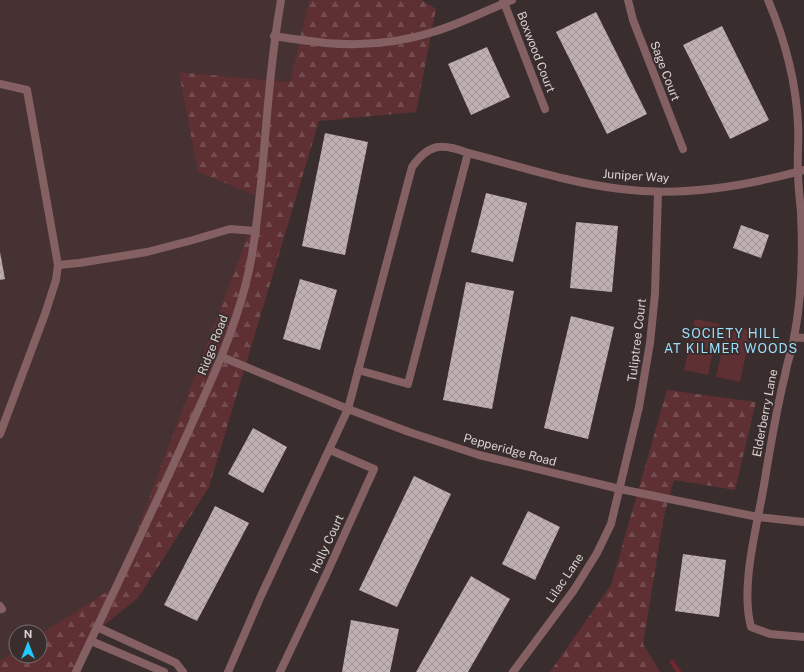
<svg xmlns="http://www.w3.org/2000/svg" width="804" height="672" viewBox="0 0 804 672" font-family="'Public Sans',sans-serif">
<defs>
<pattern id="forest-firs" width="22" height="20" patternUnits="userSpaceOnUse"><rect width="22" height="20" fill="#5f3033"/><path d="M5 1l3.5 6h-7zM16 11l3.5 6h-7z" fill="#754d50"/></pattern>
<pattern id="building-cross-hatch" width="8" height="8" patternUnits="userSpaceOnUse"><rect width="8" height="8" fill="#c1b0b1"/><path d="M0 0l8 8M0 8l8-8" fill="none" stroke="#a19494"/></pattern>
</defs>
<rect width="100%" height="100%" fill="#3a2d2d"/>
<polygon fill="#473233" points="0,0 309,0 290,82 179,72 263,197 116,586 40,634 40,632 16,632 16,650 0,661"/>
<g fill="url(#forest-firs)">
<polygon points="309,0 422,0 436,9 416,112 319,121 209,487 138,598 93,634 80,672 0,672 0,661 16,650 16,656 40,656 40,634 116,586 262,198 198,172 179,72 290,82"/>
<polygon points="667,390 756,402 735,490 674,480 664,516 643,644 660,672 550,672 611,585"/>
</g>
<g fill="#5f3033">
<polygon points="695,319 719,324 708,375 684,370"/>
<polygon points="727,326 751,330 740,382 716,377"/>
</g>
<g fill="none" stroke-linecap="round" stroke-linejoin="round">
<polyline stroke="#712630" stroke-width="4.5" points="672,662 679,672"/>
</g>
<g fill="url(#building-cross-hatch)">
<polygon points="596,12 647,114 607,134 556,32"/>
<polygon points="722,26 769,120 730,139 683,45"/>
<polygon points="487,47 510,97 471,115 448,64"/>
<polygon points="325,133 368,142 345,255 302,246"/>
<polygon points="486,193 527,203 513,262 471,252"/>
<polygon points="576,222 618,226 612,292 570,288"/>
<polygon points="741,225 769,235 761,258 733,248"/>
<polygon points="0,252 5,279 0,280"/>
<polygon points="300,279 337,290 320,350 283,339"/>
<polygon points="466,282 514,291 492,409 443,400"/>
<polygon points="571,316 614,327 588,439 544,428"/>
<polygon points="253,428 287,447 263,493 228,474"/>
<polygon points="414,476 451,494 397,607 359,590"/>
<polygon points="215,506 249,523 197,621 164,605"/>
<polygon points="528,511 560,527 535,580 502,564"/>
<polygon points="683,554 726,560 719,617 675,611"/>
<polygon points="471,576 510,599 468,672 416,672"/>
<polygon points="351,620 399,629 390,672 342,672"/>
</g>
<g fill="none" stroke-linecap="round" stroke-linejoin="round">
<g stroke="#846062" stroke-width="8">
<polyline points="0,84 27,90 58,265 56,280 45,314 0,434"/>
<polyline points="58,265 79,263 147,252 193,240 230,229 256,231"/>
<polyline points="358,370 408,384 468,153"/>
<polyline points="0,606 2,609"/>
<polyline points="280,672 326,575 374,469 330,450"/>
</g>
<g stroke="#846062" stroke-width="8">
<polyline points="503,0 545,109"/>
<polyline points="628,0 633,20 683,149"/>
<path d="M 768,0 C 785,40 796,81 798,124 C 799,140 797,156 798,172 C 798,186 800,199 801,213 C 803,254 802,297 794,338 C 792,350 787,362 785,375 C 776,411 770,448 764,485 C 757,527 740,586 751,627 L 770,634 L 804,637"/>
<path d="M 274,36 C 292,39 309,41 326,43 C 361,46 399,43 433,32 C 460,24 485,11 512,0"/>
<polyline points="794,337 804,338"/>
<polyline points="222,357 348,409 409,432 479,455 620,489 758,517 804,522"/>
<polyline points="97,627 176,663 183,672"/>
<polyline points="91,641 164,672"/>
<path d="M 228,672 L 260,598 L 348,409 L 412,167 C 429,143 442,143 468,153 C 519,166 569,183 621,189 C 683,197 745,186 804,170"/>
<polyline points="513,672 574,590 597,553 611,524 639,407 650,343 655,294 658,192"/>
</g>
<path stroke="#846062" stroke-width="8" d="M 76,672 C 112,595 150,517 185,439 C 208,388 232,338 246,283 C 255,247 258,210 262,174 C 267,116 271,57 281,0"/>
</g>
<g text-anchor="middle" stroke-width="4" stroke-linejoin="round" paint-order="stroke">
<g font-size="12" fill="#dbd2d2" stroke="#3a2d2d">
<text transform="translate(536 52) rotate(69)" y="4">Boxwood Court</text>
<text transform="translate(665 71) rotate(69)" y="4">Sage Court</text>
<text transform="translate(636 176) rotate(4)" y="4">Juniper Way</text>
<text transform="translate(637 340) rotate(-83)" y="4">Tuliptree Court</text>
<text transform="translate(213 345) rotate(-69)" y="4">Ridge Road</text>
<text transform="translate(765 413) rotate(-79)" y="4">Elderberry Lane</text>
<text transform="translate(510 450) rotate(15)" y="4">Pepperidge Road</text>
<text transform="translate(327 544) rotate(-65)" y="4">Holly Court</text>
<text transform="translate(565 578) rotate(-56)" y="4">Lilac Lane</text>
</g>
<g font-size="13" letter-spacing="1" fill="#9adffc" stroke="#3a2d2d">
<text x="731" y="338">SOCIETY HILL<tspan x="731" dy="15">AT KILMER WOODS</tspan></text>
</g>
</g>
<g transform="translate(28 644)"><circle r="19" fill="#3a2d2d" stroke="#7a6f6f"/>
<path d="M0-3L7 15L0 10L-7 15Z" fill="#21c9fd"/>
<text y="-6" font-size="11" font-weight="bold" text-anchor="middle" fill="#dbd2d2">N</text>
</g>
</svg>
